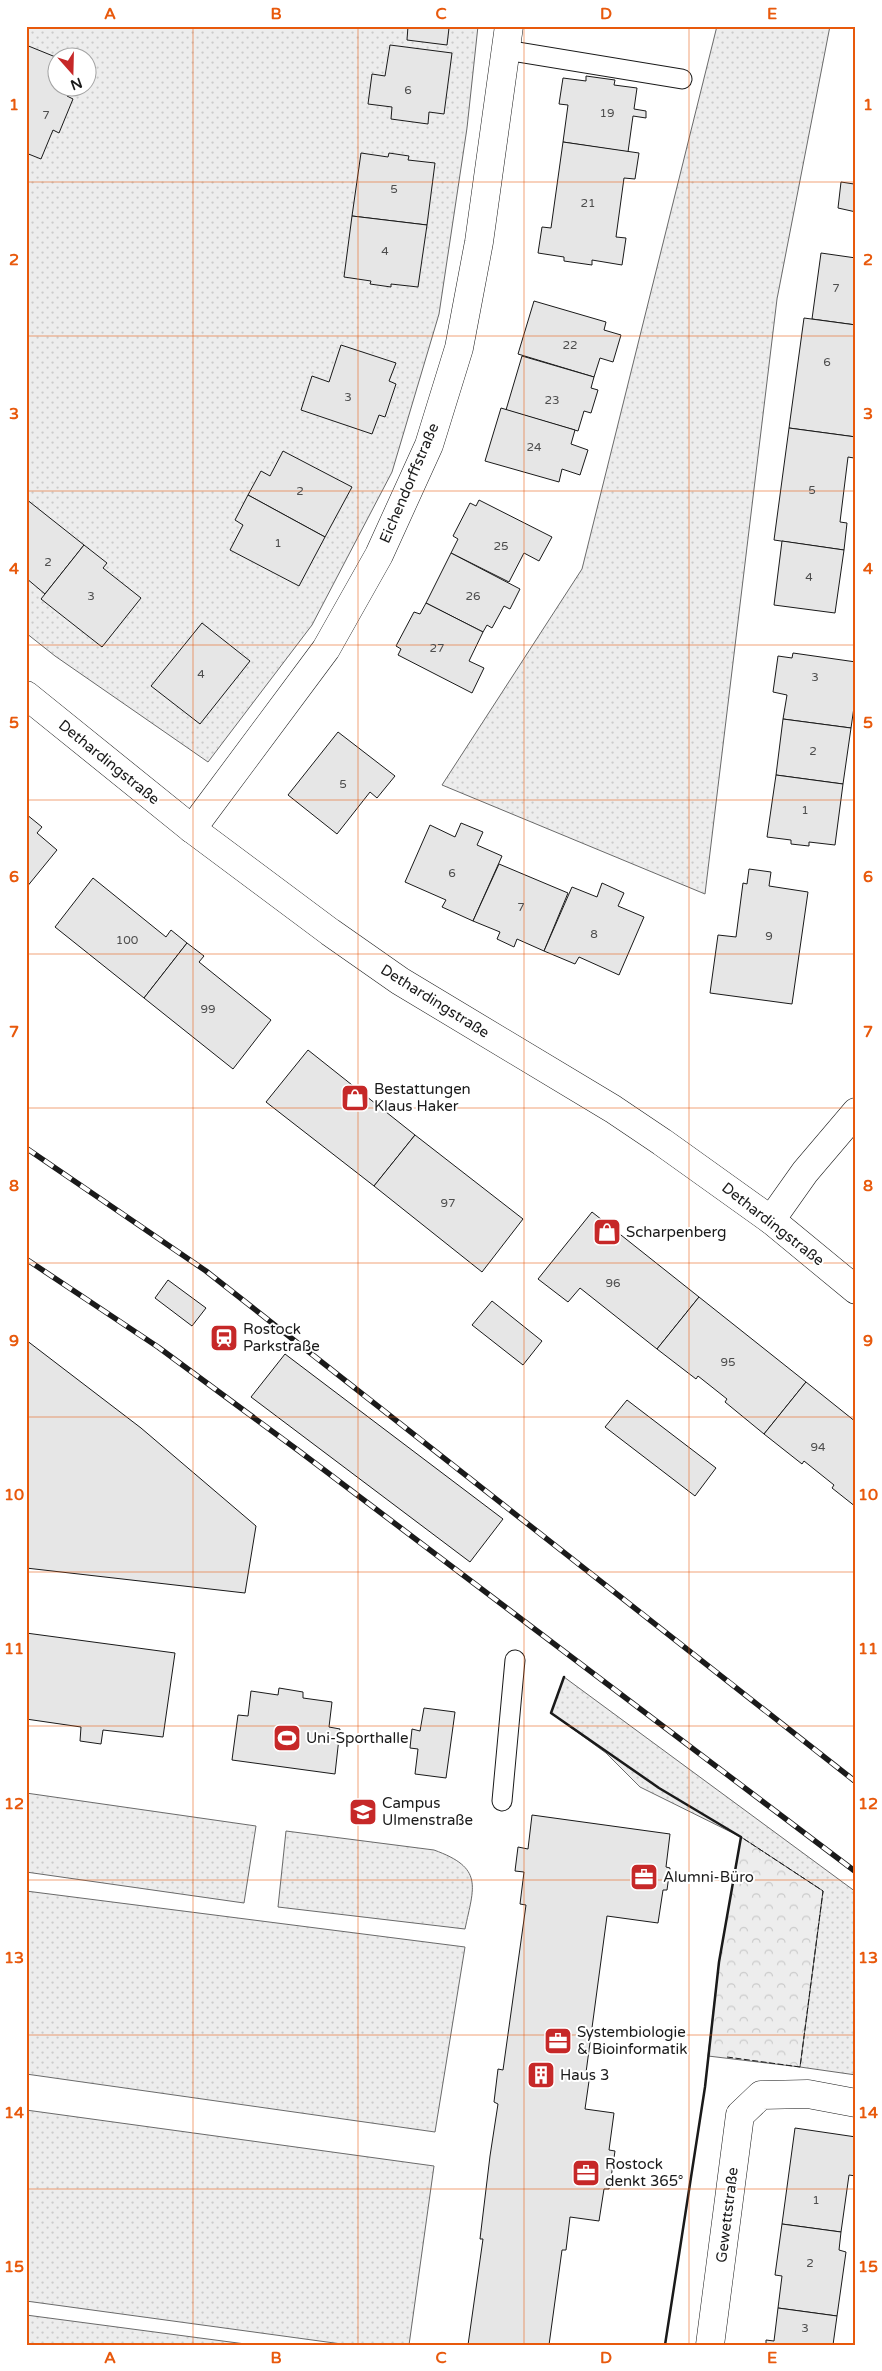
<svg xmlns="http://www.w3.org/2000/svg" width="882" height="2371" viewBox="0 0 882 2371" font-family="'Varela Round',sans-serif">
<defs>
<pattern id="grass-dots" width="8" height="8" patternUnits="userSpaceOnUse" patternTransform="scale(1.25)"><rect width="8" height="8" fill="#ededed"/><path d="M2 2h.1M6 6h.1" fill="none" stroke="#cbcbcb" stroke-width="1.8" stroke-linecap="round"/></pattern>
<pattern id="park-crowns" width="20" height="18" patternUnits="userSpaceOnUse" patternTransform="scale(1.25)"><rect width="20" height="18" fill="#ededed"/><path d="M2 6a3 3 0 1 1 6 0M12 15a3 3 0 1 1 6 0" fill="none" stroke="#cbcbcb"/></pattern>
</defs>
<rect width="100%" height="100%" fill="#fff"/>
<g fill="url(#grass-dots)" stroke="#6a6a6a" fill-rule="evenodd">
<path d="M 26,26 L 478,26 L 467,128 L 439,314 L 392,472 L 312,625 L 208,762 L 55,656 L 26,633 ZM 58,58 L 88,58 L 88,88 L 58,88 Z"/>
<polygon points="717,26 830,26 777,299 705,894 442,785 582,569"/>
<polygon points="564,1677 856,1892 856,2075 800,2067 823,1891 741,1837 640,1787 606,1753 551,1713"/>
<polygon points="26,1793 256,1826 244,1903 26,1872"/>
<path d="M 286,1831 L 434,1850 C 484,1868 474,1886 465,1929 L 278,1907 Z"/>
<polygon points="26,1891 465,1947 435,2132 26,2074"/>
<polygon points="26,2110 434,2166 409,2345 349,2345 26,2301"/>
<polygon points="26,2315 253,2345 26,2345"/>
</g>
<polygon fill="url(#park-crowns)" stroke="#6a6a6a" points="741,1837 823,1891 800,2067 708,2056 719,1962"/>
<g fill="#e6e6e6" stroke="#1a1a1a">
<polygon points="408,26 449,28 447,45 407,40"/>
<polygon points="26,45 58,58 58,88 71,88 67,96 73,99 59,133 53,130 41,159 26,153"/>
<polygon points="390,45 452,53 444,114 429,112 428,124 391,119 392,107 368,104 372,74 385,76"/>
<polygon points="586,76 615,80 614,85 637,88 634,109 646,111 646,118 633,116 628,152 563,142 568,105 559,104 563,78 586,81"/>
<polygon points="563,142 639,153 635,179 624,178 616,237 626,238 622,265 592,260 592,265 564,261 564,257 538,253 542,227 551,228"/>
<polygon points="361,153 388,157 389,153 409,156 408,160 435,163 427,225 352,216"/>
<polygon points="856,169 856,212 838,208 841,182 854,184"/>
<polygon points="352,216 427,225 418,287 391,284 391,287 370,284 371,281 344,277"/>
<polygon points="821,253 856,258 856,325 812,319"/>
<polygon points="534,301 606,322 604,330 621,335 613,362 600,358 594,377 518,354"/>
<polygon points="804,318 856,325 856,400 854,414 856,415 856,437 789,428"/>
<polygon points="341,345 396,363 389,381 396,384 385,417 379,415 372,434 301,410 312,376 329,382"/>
<polygon points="522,356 594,377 591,388 598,390 591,413 584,411 578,431 506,410"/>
<polygon points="501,408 575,430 571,444 588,450 580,475 562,469 559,482 485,461"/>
<polygon points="789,428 856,437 854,458 848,457 840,522 847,523 844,550 774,540"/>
<polygon points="283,451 352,487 325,537 248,495 261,471 270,476"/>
<polygon points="248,495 325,537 299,586 230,550 243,525 235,520"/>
<polygon points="26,499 84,545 45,594 26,578"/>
<polygon points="479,500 552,537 539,561 524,553 509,582 451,553 458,539 453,536 470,503 476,506"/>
<polygon points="782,541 844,550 835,613 774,605"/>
<polygon points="84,545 107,563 103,568 141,598 102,647 41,599"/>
<polygon points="451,553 520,589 510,609 504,606 492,628 487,625 483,632 426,603"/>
<polygon points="426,603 483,632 469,661 484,668 472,693 398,655 401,649 396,646 414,612 420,614"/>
<polygon points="202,623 250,661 200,724 151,686"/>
<polygon points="793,653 856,662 856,693 851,728 783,719 787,695 773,692 778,656 792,658"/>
<polygon points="783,719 851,728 843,784 776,775"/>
<polygon points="338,732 395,776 377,798 370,792 337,834 288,795"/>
<polygon points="776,775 843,784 835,845 809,842 809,846 791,844 791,840 767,837"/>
<polygon points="26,814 42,827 37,833 57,850 26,888"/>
<polygon points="461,823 483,832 477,845 502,856 473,921 442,907 446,900 405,882 430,825 455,837"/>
<polygon points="499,864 568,893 544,951 517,939 514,947 497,939 500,932 473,921"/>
<polygon points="749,869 771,872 769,886 808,892 792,1004 710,993 718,935 736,937 743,883 747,884"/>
<polygon points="93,878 166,937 171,930 187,943 144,998 55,927"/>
<polygon points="602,883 624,893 618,906 644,917 619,975 579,957 575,964 544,951 572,887 597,897"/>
<polygon points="187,943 204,956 199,962 271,1020 233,1069 144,998"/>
<polygon points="308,1050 415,1135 374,1186 266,1102"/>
<polygon points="415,1135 523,1219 482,1272 374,1186"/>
<polygon points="592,1212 699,1297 657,1349 580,1288 568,1302 538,1279"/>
<polygon points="168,1280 206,1308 192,1326 155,1298"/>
<polygon points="699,1297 806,1382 764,1434 725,1402 727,1399 698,1376 696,1379 657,1349"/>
<polygon points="492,1301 542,1341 523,1365 472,1325"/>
<polygon points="26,1340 141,1428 256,1526 245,1593 26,1568"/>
<polygon points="285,1354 503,1519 470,1562 251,1397"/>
<polygon points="806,1382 856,1422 856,1507 832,1488 834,1485 804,1461 802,1464 764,1434"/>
<polygon points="627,1400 716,1468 695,1496 605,1427"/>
<polygon points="26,1633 175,1653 163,1737 103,1730 101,1744 80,1741 81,1727 26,1719"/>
<polygon points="279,1688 303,1692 303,1698 332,1702 329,1727 340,1729 335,1774 232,1760 238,1715 248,1716 251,1691 278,1695"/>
<polygon points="424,1708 455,1712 446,1778 415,1774 418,1749 410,1748 412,1729 420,1731"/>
<polygon points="532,1815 670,1834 666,1867 670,1868 667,1890 663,1890 658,1923 607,1916 585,2080 589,2081 585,2109 614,2113 609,2150 615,2151 612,2171 609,2189 604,2189 599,2221 570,2217 566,2250 562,2250 549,2345 468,2345 483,2239 480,2239 490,2156 498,2104 494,2102 498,2069 503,2070 526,1905 520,1904 524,1872 515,1871 518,1847 528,1849"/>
<polygon points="795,2128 856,2137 856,2176 849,2175 841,2232 782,2224"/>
<polygon points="782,2224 841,2232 839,2250 846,2252 837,2316 778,2308 782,2276 775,2275"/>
<polygon points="778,2308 837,2316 833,2345 766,2345 766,2340 774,2341"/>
</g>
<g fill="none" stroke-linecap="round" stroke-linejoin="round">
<defs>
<g id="service">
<polyline points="506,50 682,79"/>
<polyline points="502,1801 515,1660"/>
</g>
<g id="minor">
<polyline points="192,829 326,649 379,555 429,445 459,348 479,242 509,26"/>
<polyline points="771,1220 805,1172 856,1112"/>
<polyline points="710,2345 740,2115 761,2095 808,2094 856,2103"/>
</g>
<polyline id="tertiary" points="26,695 192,829 330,932 400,981 613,1109 662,1142 771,1220 856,1290"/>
</defs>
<use href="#service" stroke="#1a1a1a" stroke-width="21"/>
<use href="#minor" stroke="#1a1a1a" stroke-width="29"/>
<use href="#tertiary" stroke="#1a1a1a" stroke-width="29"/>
<use href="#service" stroke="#fff" stroke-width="19"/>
<use href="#minor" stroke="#fff" stroke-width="28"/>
<use href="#tertiary" stroke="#fff" stroke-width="28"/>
<defs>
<g id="rail">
<polyline points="26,1148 206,1271 856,1782"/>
<polyline points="26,1259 158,1347 299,1451 856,1872"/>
</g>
</defs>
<use href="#rail" stroke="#1a1a1a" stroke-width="5.5"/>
<use href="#rail" stroke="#fff" stroke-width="4" stroke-dasharray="11" stroke-linecap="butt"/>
<polyline stroke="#1a1a1a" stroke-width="1" stroke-dasharray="6 2.5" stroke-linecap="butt" points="727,2057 800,2067 823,1891 741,1837"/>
<polyline stroke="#1a1a1a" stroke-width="2.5" points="564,1677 551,1713 659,1788 741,1837 719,1962 705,2087 665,2345"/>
</g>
<path fill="none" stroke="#e8590c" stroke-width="1" stroke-opacity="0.55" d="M 193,26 L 193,2345M 358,26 L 358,2345M 524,26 L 524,2345M 689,26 L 689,2345M 26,182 L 856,182M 26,336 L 856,336M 26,491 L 856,491M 26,645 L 856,645M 26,800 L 856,800M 26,954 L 856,954M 26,1108 L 856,1108M 26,1263 L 856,1263M 26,1417 L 856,1417M 26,1572 L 856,1572M 26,1726 L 856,1726M 26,1880 L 856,1880M 26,2035 L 856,2035M 26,2189 L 856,2189"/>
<defs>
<symbol id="shop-square" viewBox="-11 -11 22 22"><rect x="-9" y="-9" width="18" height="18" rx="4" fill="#c62828" stroke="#fff"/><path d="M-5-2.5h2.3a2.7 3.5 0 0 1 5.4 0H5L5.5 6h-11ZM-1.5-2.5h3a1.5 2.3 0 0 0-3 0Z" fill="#fff"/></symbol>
<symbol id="station-square" viewBox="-11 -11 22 22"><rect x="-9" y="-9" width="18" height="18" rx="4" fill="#c62828" stroke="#fff"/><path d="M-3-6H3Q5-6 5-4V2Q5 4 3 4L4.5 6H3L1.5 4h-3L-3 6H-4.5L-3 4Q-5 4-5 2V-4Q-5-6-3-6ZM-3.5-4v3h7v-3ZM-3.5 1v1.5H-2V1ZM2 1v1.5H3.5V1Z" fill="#fff"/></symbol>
<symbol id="stadium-square" viewBox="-11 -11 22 22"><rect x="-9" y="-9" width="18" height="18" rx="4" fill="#c62828" stroke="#fff"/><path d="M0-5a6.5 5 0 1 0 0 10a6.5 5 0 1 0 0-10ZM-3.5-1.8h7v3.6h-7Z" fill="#fff"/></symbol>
<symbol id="university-square" viewBox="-11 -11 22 22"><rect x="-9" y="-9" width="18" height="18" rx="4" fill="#c62828" stroke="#fff"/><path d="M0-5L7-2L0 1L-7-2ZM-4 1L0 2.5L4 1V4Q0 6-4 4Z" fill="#fff"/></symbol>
<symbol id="office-square" viewBox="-11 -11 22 22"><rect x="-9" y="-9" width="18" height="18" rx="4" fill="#c62828" stroke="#fff"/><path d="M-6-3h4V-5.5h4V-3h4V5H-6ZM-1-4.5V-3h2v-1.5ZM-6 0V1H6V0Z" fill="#fff"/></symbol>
<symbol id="building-square" viewBox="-11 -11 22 22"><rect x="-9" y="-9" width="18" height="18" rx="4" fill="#c62828" stroke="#fff"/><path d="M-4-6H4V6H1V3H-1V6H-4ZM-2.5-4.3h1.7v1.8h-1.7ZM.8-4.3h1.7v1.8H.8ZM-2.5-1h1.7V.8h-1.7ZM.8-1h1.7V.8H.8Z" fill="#fff"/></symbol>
</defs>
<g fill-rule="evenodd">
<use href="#shop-square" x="339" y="1082" width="32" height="32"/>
<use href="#shop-square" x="591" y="1216" width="32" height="32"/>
<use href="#station-square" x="208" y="1322" width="32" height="32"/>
<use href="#stadium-square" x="271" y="1722" width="32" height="32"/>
<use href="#university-square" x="347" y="1796" width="32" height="32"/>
<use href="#office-square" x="628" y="1861" width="32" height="32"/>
<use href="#office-square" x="542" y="2025" width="32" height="32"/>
<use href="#building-square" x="525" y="2059" width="32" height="32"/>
<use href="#office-square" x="570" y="2157" width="32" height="32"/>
</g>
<g text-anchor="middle" stroke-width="4" stroke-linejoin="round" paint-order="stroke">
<g font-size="12" fill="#4d4d4d">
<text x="408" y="94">6</text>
<text x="607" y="117">19</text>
<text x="46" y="119">7</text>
<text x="394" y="193">5</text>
<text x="588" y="207">21</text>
<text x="385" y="255">4</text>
<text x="836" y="292">7</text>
<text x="570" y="349">22</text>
<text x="827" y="366">6</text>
<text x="348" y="401">3</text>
<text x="552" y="404">23</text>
<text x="534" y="451">24</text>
<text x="812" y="494">5</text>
<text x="300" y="495">2</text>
<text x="278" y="547">1</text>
<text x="501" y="550">25</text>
<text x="48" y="566">2</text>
<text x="809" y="581">4</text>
<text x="91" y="600">3</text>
<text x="473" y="600">26</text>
<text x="437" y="652">27</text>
<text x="201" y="678">4</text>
<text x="815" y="681">3</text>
<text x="813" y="755">2</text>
<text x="343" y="788">5</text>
<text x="805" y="814">1</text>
<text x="452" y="877">6</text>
<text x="521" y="911">7</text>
<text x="594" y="938">8</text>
<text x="769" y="940">9</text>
<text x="127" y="944">100</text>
<text x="208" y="1013">99</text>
<text x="448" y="1207">97</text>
<text x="613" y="1287">96</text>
<text x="728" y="1366">95</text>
<text x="818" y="1451">94</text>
<text x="816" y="2204">1</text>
<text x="810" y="2267">2</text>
<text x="805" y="2332">3</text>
</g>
<g font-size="15" fill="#1a1a1a" stroke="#fff">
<text transform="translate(409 483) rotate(-67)" y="5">Eichendorffstraße</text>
<text transform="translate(109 762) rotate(39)" y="5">Dethardingstraße</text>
<text transform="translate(435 1001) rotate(32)" y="5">Dethardingstraße</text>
<text transform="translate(773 1224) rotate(38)" y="5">Dethardingstraße</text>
<text transform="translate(727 2215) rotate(-83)" y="5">Gewettstraße</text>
</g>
<g font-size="15" fill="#1a1a1a" stroke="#fff" text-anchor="start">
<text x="374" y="1094">Bestattungen<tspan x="374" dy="17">Klaus Haker</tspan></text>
<text x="626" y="1237">Scharpenberg</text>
<text x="243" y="1334">Rostock<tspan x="243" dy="17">Parkstraße</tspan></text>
<text x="306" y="1743">Uni-Sporthalle</text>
<text x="382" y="1808">Campus<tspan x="382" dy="17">Ulmenstraße</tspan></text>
<text x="663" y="1882">Alumni-Büro</text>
<text x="577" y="2037">Systembiologie<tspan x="577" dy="17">&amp; Bioinformatik</tspan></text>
<text x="560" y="2080">Haus 3</text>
<text x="605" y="2169">Rostock<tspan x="605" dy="17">denkt 365°</tspan></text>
</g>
</g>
<rect width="882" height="2371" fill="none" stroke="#ffffff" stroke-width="55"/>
<g transform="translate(72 72) rotate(160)"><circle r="24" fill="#ffffff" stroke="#a3a3a3"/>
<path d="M0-4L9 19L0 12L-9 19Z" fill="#c62828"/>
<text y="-8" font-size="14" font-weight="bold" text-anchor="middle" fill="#1a1a1a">N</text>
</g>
<rect x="28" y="28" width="826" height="2316" fill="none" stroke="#e8590c" stroke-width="2"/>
<g font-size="16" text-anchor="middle" font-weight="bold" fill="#e8590c">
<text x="110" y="19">A</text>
<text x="276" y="19">B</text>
<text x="441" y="19">C</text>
<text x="606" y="19">D</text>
<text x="772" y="19">E</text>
<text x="14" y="110">1</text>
<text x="868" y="110">1</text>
<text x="14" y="265">2</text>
<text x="868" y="265">2</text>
<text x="14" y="419">3</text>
<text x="868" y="419">3</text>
<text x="14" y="574">4</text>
<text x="868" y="574">4</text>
<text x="14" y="728">5</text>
<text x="868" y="728">5</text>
<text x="14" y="882">6</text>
<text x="868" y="882">6</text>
<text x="14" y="1037">7</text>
<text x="868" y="1037">7</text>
<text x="14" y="1191">8</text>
<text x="868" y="1191">8</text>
<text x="14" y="1346">9</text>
<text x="868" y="1346">9</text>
<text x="14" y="1500">10</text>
<text x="868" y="1500">10</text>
<text x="14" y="1654">11</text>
<text x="868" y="1654">11</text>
<text x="14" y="1809">12</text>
<text x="868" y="1809">12</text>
<text x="14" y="1963">13</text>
<text x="868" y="1963">13</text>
<text x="14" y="2118">14</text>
<text x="868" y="2118">14</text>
<text x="14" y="2272">15</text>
<text x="868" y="2272">15</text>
<text x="110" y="2363">A</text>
<text x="276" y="2363">B</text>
<text x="441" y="2363">C</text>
<text x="606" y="2363">D</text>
<text x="772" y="2363">E</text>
</g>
</svg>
